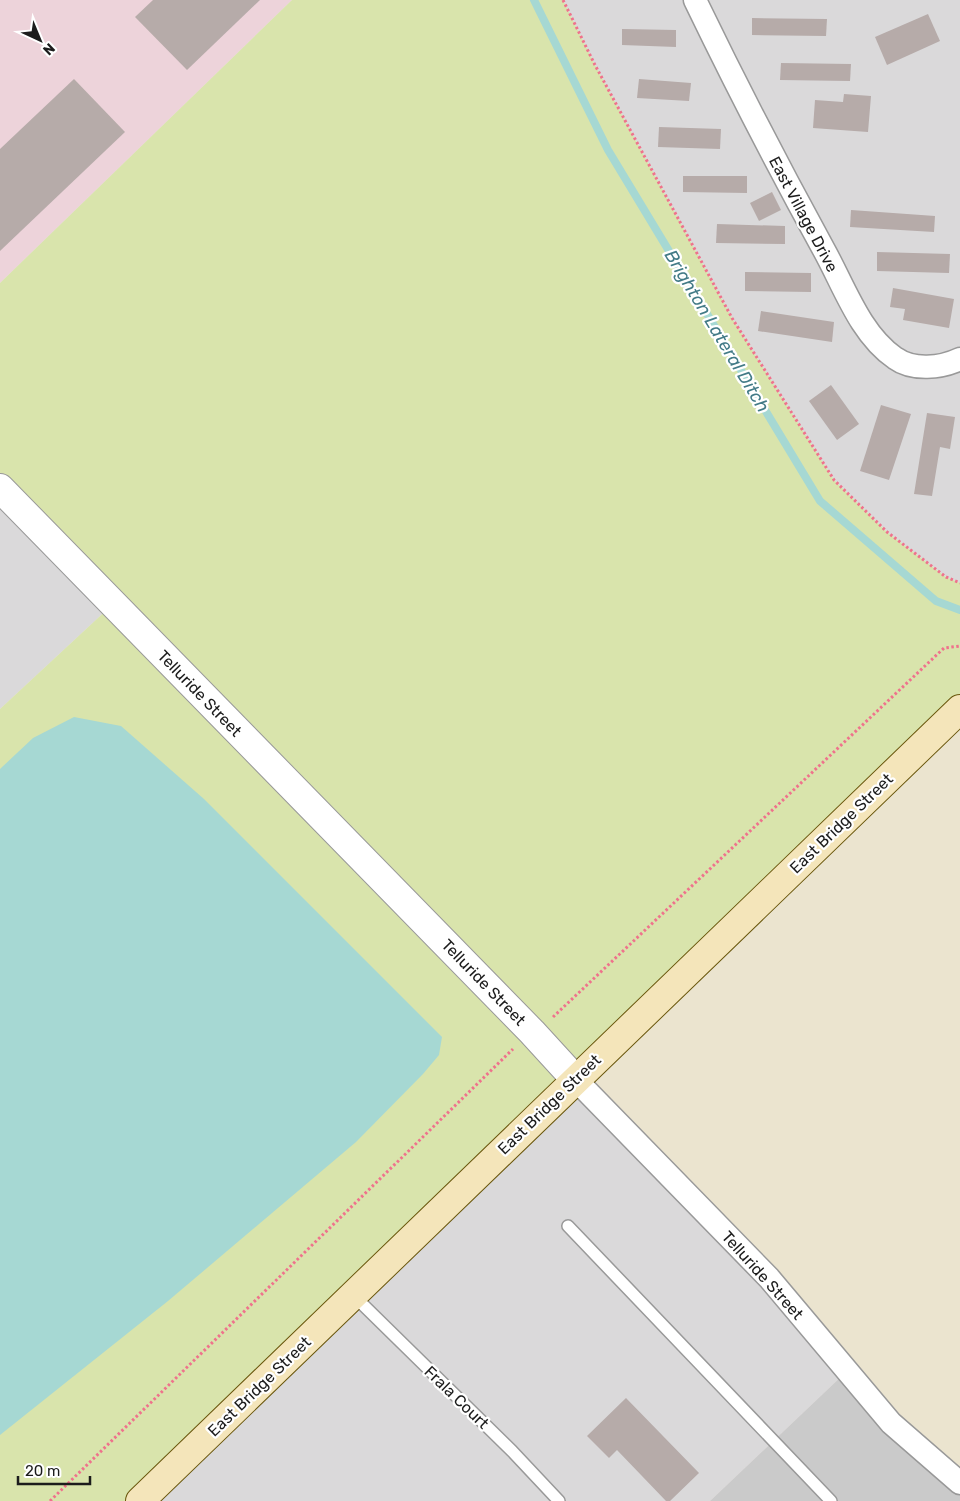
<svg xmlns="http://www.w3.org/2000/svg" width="960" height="1501" viewBox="0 0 960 1501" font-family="Rubik,sans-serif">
<rect width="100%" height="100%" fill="#ede6e3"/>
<g fill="#dad9da">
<polygon points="563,0 960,0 960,583 946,577 887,532 834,480 732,318 595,65"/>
<polygon points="0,488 113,604 0,709"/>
<polygon points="575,1079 847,1371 710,1501 140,1501"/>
</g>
<polygon fill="#edd3da" points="0,0 292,0 0,283"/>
<polygon fill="#cacaca" points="847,1371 960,1483 960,1501 710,1501"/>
<polygon fill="#ebe4cf" points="960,709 960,1483 575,1079"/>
<polygon fill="#d9e4ac" points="292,0 563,0 595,65 732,318 834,480 887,532 946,577 960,583 960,709 140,1501 0,1501 0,709 113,604 0,488 0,283"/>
<polygon fill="#a6d8d3" points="74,717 121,726 204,799 442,1037 439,1055 423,1074 356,1142 168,1301 0,1435 0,769 33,738"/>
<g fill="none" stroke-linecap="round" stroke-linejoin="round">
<polyline stroke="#a6d8d3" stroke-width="8" points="534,0 608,150 820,501 936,601 960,610"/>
</g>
<g fill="#b6aba9">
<polygon points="153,0 260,0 187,70 135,17"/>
<polygon points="928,14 940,41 887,65 875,37"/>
<polygon points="752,18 827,19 826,36 752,35"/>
<polygon points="622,29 676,30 676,47 622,45"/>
<polygon points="781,63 851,64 850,81 780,80"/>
<polygon points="74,79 125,132 0,251 0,149"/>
<polygon points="639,79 691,83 689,101 637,98"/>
<polygon points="844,94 871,96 868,132 813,128 815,100 843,102"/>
<polygon points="659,127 721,129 720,149 658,147"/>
<polygon points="683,176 747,176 747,193 683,192"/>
<polygon points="772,192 781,210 759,221 750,203"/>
<polygon points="851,210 935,216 934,232 850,227"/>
<polygon points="717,224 785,226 785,244 716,243"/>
<polygon points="877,252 950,254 949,273 877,271"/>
<polygon points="745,272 811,273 811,292 745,291"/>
<polygon points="893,288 954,299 949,328 903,320 905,309 890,307"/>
<polygon points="761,311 834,322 832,342 758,331"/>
<polygon points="831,385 859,424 837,440 809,401"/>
<polygon points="881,405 911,414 889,480 860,471"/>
<polygon points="927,413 955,417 950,449 940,447 932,496 914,494"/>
<polygon points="626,1398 699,1473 670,1501 666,1501 617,1450 609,1458 587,1436"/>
</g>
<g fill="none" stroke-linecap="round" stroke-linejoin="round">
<defs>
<g id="service">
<polyline points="568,1226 831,1501"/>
<polyline points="353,1295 512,1451 559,1501"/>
</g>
<g id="minor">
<path d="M 695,0 C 736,85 779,168 824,250 C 844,286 860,334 895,358 C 913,371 941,368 960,359"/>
<polyline points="575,1079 769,1278 891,1423 960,1483"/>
</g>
<polyline id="tertiary" points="0,488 532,1032 575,1079"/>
<polyline id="secondary" points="140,1501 960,709"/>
</defs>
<use href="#service" stroke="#999" stroke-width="14"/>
<use href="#minor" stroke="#999" stroke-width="25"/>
<use href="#tertiary" stroke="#999" stroke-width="30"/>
<use href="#secondary" stroke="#6a570d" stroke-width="30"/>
<g stroke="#ef728c" stroke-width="3" stroke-dasharray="2.5 2.5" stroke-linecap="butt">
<polyline points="563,0 595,65 732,318 834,480 887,532 946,577 960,583"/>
<polyline points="553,1017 944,648 960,646"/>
<polyline points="50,1501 513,1049"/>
</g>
<use href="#service" stroke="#fff" stroke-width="11"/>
<use href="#minor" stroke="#fff" stroke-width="22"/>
<use href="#tertiary" stroke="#fff" stroke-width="28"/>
<use href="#secondary" stroke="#f4e5ba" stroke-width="28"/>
</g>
<g text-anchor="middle" stroke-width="4.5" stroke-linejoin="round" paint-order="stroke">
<g font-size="16" fill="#1c1c1c" stroke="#fff">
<text transform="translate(804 214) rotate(62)" y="6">East Village Drive</text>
<text transform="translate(200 693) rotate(46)" y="6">Telluride Street</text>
<text transform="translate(841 823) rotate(-44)" y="6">East Bridge Street</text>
<text transform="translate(484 982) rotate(46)" y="6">Telluride Street</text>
<text transform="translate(549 1104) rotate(-44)" y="6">East Bridge Street</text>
<text transform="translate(763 1275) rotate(48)" y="6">Telluride Street</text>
<text transform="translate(259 1386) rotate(-44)" y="6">East Bridge Street</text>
<text transform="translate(457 1397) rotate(44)" y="6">Frala Court</text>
</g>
<g font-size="18" font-style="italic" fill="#437b87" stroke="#fff">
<text transform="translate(717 331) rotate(59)" y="6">Brighton Lateral Ditch</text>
</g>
</g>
<g transform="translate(40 40) rotate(136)" stroke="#ffffff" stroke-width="4" paint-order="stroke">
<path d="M0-4L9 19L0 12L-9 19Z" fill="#1c1c1c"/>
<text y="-8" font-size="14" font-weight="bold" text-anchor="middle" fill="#1c1c1c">N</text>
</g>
<path d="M18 1476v8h72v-8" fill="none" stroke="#1c1c1c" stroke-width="2.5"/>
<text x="25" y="1476" font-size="15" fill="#1c1c1c" stroke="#ffffff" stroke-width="4" paint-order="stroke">20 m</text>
</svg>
